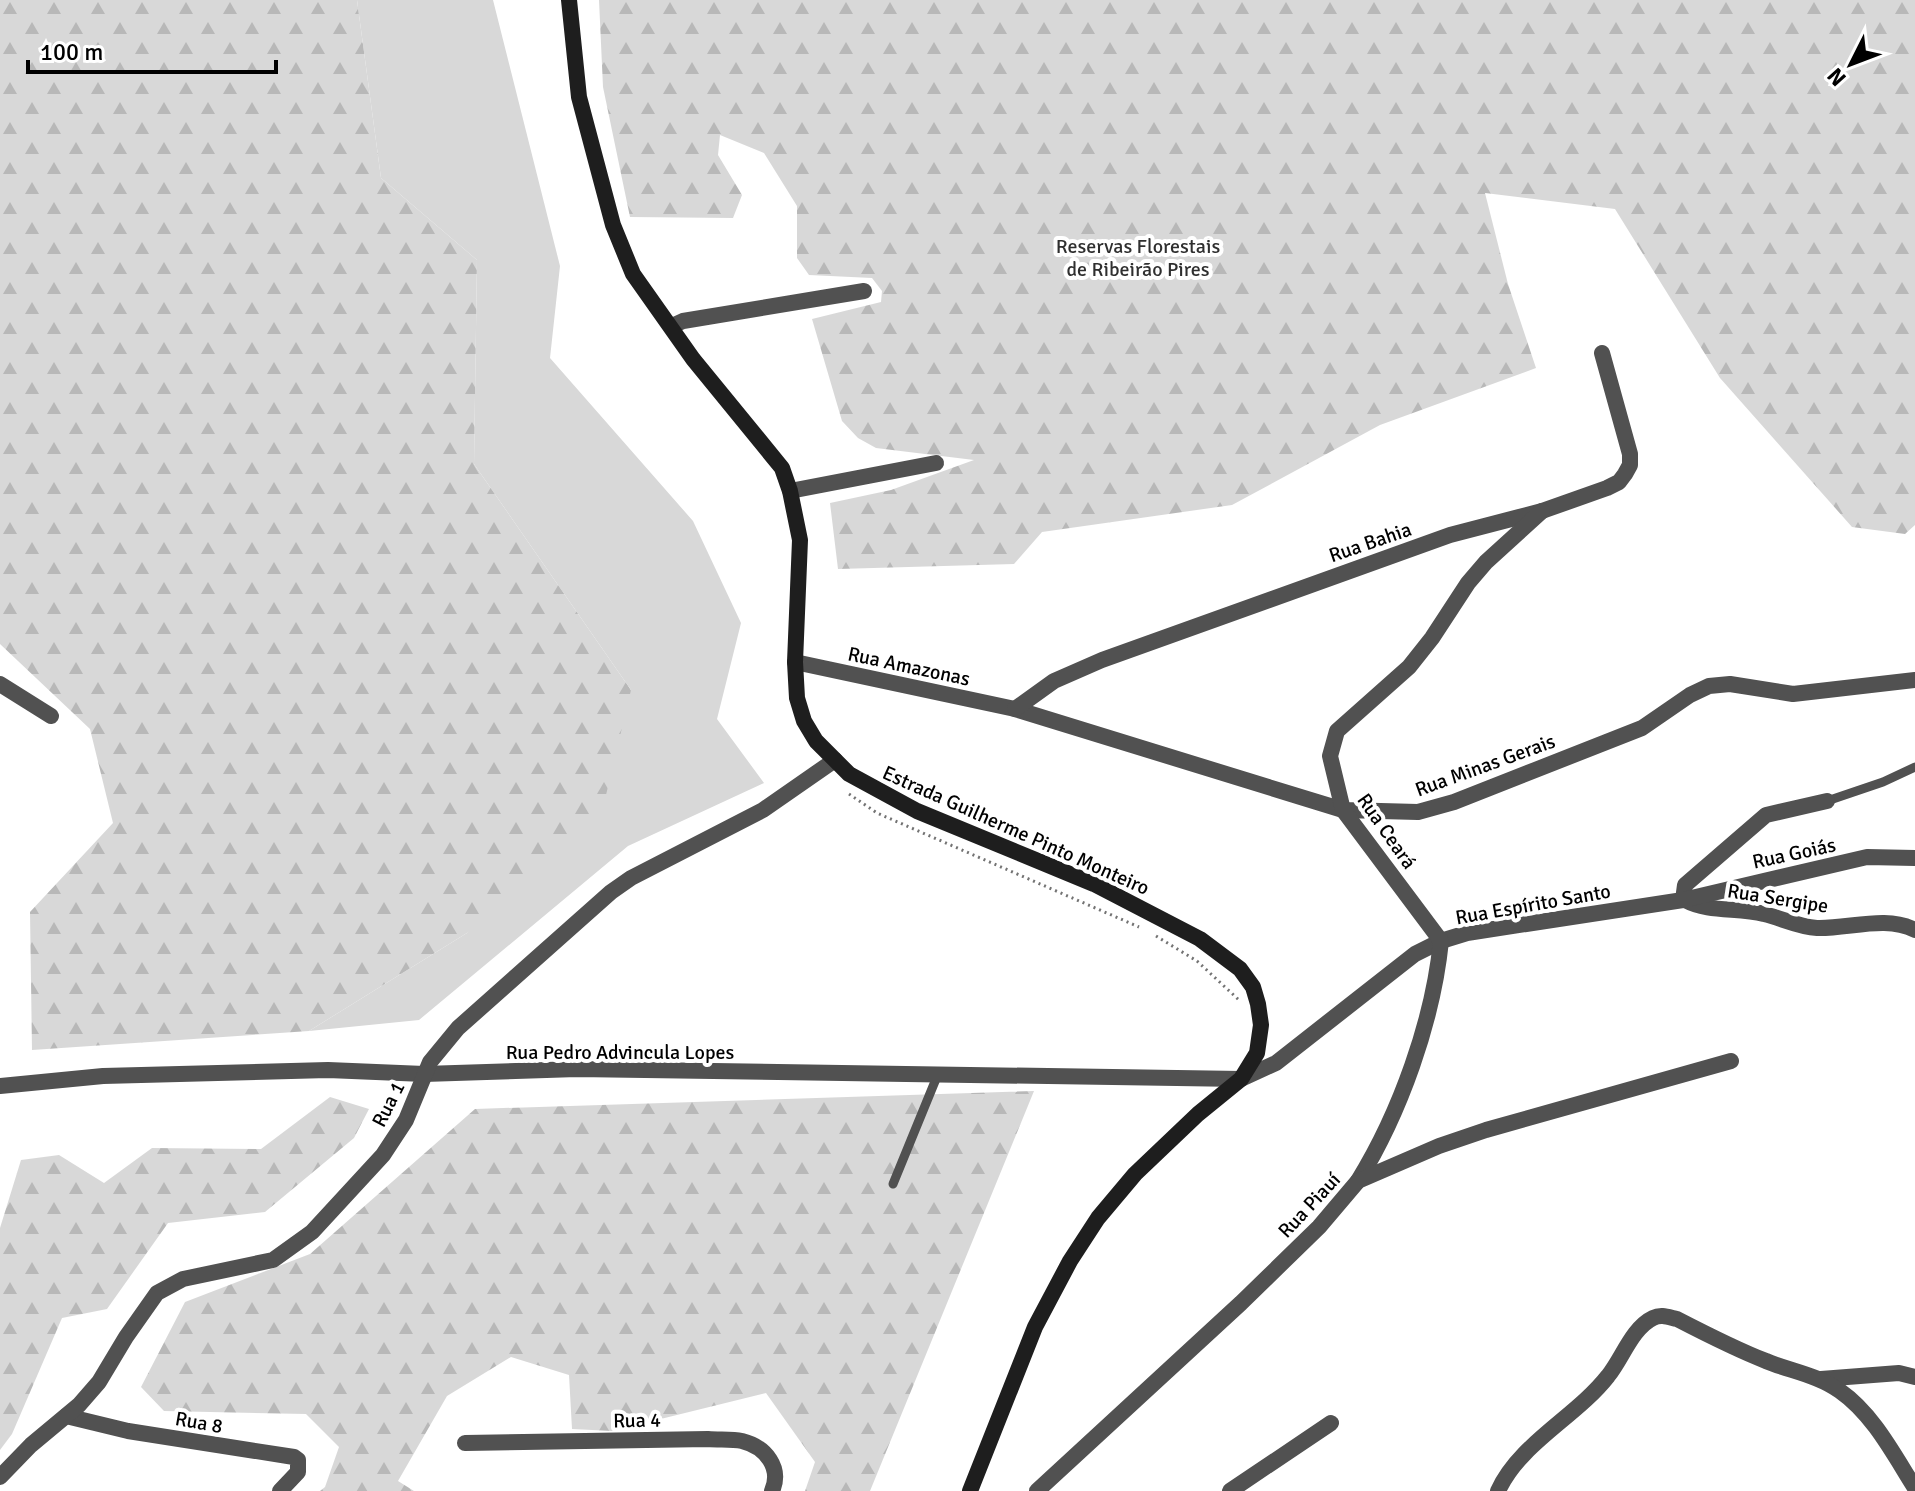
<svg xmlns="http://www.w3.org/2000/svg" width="1915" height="1491" viewBox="0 0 1915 1491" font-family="Signika,sans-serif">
<defs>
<pattern id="forest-firs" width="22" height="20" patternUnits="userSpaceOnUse" patternTransform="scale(2)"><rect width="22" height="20" fill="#d8d8d8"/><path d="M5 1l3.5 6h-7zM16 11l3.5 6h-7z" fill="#b8b8b8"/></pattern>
</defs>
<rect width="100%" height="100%" fill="#fff"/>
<polygon fill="#d8d8d8" points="357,0 493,0 560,266 550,358 693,521 741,623 717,719 764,783 628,846 419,1020 309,1031 467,933 631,690 474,464 477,260 381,178"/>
<g fill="url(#forest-firs)">
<polygon points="0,0 357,0 381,178 477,260 474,464 631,690 601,816 467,933 309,1031 32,1050 30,912 113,823 90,729 0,644"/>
<polygon points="599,0 1915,0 1915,525 1905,534 1852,527 1720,378 1615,209 1485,193 1508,284 1536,368 1380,425 1232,505 1042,532 1014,564 838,569 830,503 891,490 974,460 876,448 858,438 842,421 812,319 881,302 882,291 872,278 809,275 797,258 797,206 764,153 720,135 718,155 742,195 733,218 630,217 603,87"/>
<polygon points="1034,1091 870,1491 805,1491 815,1462 766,1393 612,1431 572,1429 569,1375 511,1357 447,1396 398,1481 414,1491 320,1491 325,1487 339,1447 306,1414 164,1411 141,1387 185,1302 310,1254 475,1109"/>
<polygon points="330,1097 369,1109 354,1138 265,1212 168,1223 107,1309 62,1318 12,1434 0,1450 0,1228 21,1160 59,1155 104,1183 152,1148 261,1149"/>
</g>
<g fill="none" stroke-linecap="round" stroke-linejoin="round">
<g stroke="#737373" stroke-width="3" stroke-dasharray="2 4" stroke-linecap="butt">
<polyline points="849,794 877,813 1139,927"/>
<polyline points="1156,936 1197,961 1239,1000"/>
</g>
<g stroke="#515151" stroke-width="9">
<polyline points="1827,801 1883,782 1915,767"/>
<polyline points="893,1184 938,1074"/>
</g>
<g stroke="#515151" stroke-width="16">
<polyline points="672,326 683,321 864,291"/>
<polyline points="790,491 936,463"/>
<polyline points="795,662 1015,709 1343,810 1418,812 1454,802 1642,728 1690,695 1709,686 1730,684 1793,694 1915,680"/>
<polyline points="0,684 51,716"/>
<polyline points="1015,709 1054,681 1102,660 1450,535 1542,511 1607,488 1619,482 1625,474 1630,465 1630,454 1602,353"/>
<polyline points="1683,900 1685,885 1766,815 1827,801"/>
<path d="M 1685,900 C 1709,913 1738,907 1764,914 C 1781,918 1799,927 1817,928 C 1849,929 1886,915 1915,930"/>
<polyline points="0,1086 103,1076 328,1070 424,1074 577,1069 1241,1079 1276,1063 1415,954 1441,941 1467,933 1683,900 1867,857 1915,858"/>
<path d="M 1358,1181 C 1400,1113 1433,1021 1441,941 L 1343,810 L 1330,756 L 1337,731 L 1409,667 L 1432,638 L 1468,583 L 1486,562 L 1542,511"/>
<polyline points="1821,1379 1899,1373 1915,1377"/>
<polyline points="66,1416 128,1431 294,1457 298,1460 298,1472 280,1491"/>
<path d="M 465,1443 L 708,1439 C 719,1440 732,1439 742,1441 C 766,1447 782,1468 772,1491"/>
<polyline points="0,1477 31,1445 79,1405 99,1382 126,1337 157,1293 183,1279 273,1260 312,1232 383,1155 406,1120 430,1062 458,1028 611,892 631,878 763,810 835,760"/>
<polyline points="1037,1491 1241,1303 1319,1227 1358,1181 1439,1146 1486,1130 1731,1061"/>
<polyline points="1230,1491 1331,1423"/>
<path d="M 1498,1491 C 1520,1443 1576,1417 1608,1376 C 1622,1359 1632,1328 1653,1318 C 1661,1314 1668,1317 1677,1319 C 1706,1334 1735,1349 1766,1361 C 1790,1371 1818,1375 1840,1391 C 1873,1414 1894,1455 1915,1488"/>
</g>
<polyline stroke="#1e1e1e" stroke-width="16" points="569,0 579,97 613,225 633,274 693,359 782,468 790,491 800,540 795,662 797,698 804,721 816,741 849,774 917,811 1094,884 1200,939 1240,969 1253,987 1258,1004 1261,1025 1257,1053 1241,1079 1198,1114 1135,1174 1098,1218 1070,1261 1035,1327 970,1491"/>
</g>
<g text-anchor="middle" stroke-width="8" stroke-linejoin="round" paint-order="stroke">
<g font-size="20" fill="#2f2f2f" stroke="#fff">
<text x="1138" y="253">Reservas Florestais<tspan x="1138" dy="23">de Ribeirão Pires</tspan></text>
</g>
<g font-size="20" fill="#000" stroke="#fff">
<text transform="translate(1370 542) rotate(-19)" y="7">Rua Bahia</text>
<text transform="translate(909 666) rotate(12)" y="7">Rua Amazonas</text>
<text transform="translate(1485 765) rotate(-20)" y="7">Rua Minas Gerais</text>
<text transform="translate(1016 830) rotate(24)" y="7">Estrada Guilherme Pinto Monteiro</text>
<text transform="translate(1387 831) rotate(55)" y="7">Rua Ceará</text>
<text transform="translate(1794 853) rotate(-12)" y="7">Rua Goiás</text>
<text transform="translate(1778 898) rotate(9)" y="7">Rua Sergipe</text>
<text transform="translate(1533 904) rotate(-10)" y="7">Rua Espírito Santo</text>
<text x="620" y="1059">Rua Pedro Advincula Lopes</text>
<text transform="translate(388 1104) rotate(-63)" y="7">Rua 1</text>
<text transform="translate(1309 1205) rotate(-47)" y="7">Rua Piauí</text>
<text transform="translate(637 1420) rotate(-1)" y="7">Rua 4</text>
<text transform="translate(199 1422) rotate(10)" y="7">Rua 8</text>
</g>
</g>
<g transform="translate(1851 64) rotate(228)" stroke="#ffffff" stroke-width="6" paint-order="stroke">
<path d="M0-6L14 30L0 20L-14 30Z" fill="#000000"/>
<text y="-12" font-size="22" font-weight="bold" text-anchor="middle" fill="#000000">N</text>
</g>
<path d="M28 60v12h248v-12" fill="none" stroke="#000000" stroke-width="4"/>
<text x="40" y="60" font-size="24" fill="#000000" stroke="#ffffff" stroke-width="6" paint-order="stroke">100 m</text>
</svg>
